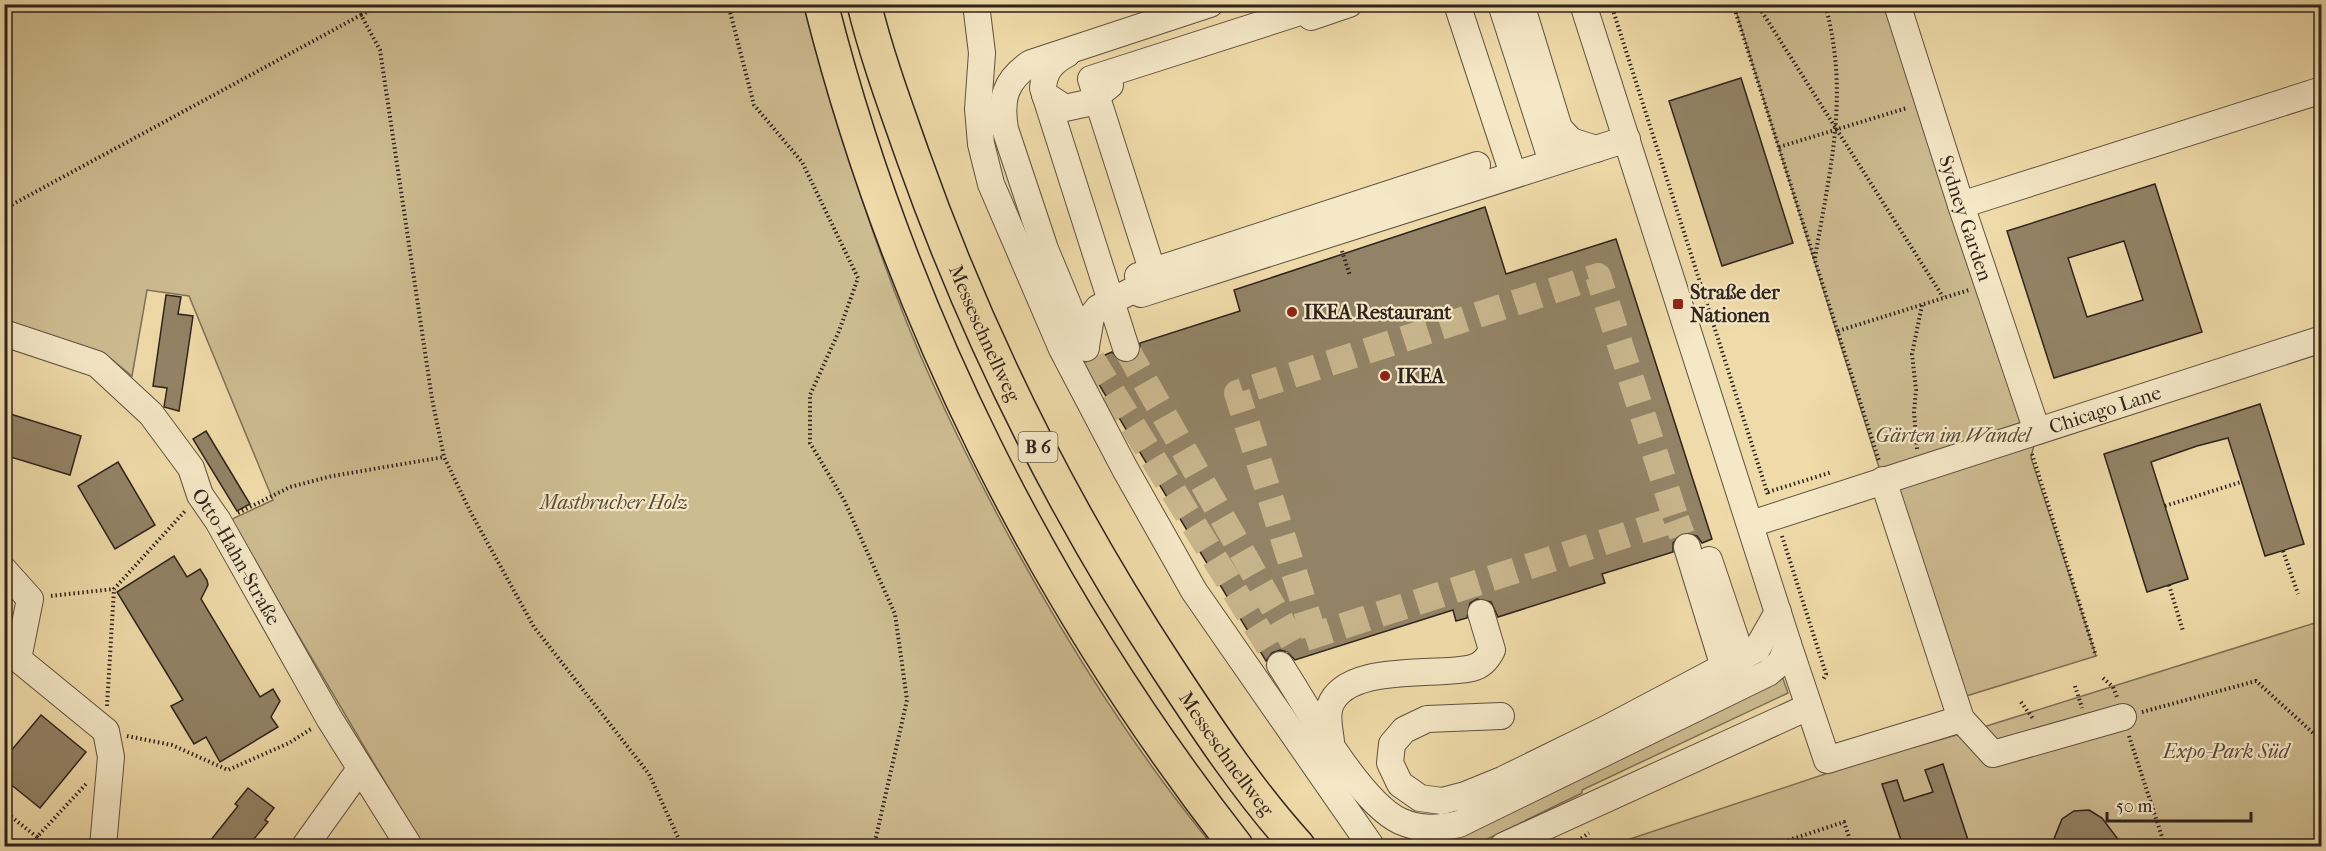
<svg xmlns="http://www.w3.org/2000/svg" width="2326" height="851" viewBox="0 0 2326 851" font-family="'IM FELL French Canon',serif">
<rect width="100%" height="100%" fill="#efdba9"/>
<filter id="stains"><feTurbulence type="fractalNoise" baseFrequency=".00333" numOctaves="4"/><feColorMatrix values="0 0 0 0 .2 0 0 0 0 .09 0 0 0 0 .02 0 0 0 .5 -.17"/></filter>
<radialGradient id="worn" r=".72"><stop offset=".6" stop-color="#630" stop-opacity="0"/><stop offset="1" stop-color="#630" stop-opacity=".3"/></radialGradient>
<g fill="#cebc91" stroke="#7e7057" stroke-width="1.5">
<path d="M 5,5 L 805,5 C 840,133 878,264 934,386 C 1005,541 1104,714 1213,846 L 423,846 L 230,520 L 273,500 L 189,296 L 147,290 L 132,376 L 106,355 L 5,320 Z"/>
<polygon points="1734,5 1897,5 2037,431 2031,458 2096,656 1963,697 1883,480"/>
<polygon points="2321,621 2321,846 1609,846 1861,762 1974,730"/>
<polygon points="1782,676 1788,693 1582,790 1582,793 1473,846 1449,846 1447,842 1457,836"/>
</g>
<g fill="#938366" stroke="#2f231d" stroke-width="1.5" fill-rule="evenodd">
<polygon points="1741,78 1793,243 1722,266 1669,101"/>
<path d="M 2155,184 L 2202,332 L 2054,378 L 2007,231 ZM 2124,241 L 2143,300 L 2087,317 L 2068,258 Z"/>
<polygon points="1485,207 1506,274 1616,239 1712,539 1702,543 1697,536 1682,533 1673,543 1673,552 1602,574 1605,583 1498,617 1491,602 1477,599 1470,603 1467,618 1456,621 1453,610 1295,660 1287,652 1280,650 1272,653 1266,661 1086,363 1112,352 1122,362 1131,362 1140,352 1140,343 1240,311 1234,290"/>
<polygon points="166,295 181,297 178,314 193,316 179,411 164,407 167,388 153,386"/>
<polygon points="2260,404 2304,544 2265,556 2228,438 2197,446 2151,462 2188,579 2147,592 2104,454"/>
<polygon points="4,412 81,436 70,475 4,455"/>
<polygon points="206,431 250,504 237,511 193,439"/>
<polygon points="118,462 155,525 115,549 78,486"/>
<polygon points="174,556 187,577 200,569 207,580 208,585 201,599 260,697 273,689 280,701 271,717 278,727 220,762 206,737 194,744 171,706 183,700 117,592"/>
<polygon points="41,715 86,752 40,808 4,779 4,759"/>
<polygon points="1943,764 1969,843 1959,846 1903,846 1882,784 1897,780 1904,801 1933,792 1925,770"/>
<polygon points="248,788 274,808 265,820 268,822 248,846 206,846 238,806 235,804"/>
<polygon points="2089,810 2102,818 2123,846 2051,846 2062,819 2074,811"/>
</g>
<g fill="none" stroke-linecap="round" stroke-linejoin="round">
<g stroke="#c9b68d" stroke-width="26" stroke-dasharray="26 13" stroke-linecap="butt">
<polyline points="1126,348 1293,642 1676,519 1682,535"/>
<polyline points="1092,359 1280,665"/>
<polyline points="1314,635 1237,393 1598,276 1676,519"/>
</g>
<defs>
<g id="minor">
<polyline points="976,4 982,53 978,109 981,144 991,184 1062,349 1125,469 1194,591 1371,846"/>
<polyline points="1457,4 1513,174"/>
<polyline points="1501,4 1552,162"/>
<polyline points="1521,4 1559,128 1571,141 1596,149"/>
<path id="s1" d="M 1897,4 L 1961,205 L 2037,431"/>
<polyline points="1311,17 1349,4"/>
<path d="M 1067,54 C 1052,62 1044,71 1043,88 L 1126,348"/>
<polyline points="1045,95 1065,108 1088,103 1110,85"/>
<polyline points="1961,205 2322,90"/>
<polyline points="1138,276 1477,165"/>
<polyline points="1141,294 1627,139"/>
<path id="s2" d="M 4,333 L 97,364 L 151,414 L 191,468 L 200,495 L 218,521 L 329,718 L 409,846"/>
<polyline points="1086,346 1091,317 1098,308 1155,279 1091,79 1325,4"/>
<path d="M 1086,348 L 1045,249 L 1005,129 C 1000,99 1005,80 1031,63 L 1210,4"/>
<polyline points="1883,480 1961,719 1993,754 2123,717"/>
<path id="s3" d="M 1751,524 L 2322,339"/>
<polyline points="1687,547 1724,667 1719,681"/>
<polyline points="1709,560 1742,658 1736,673"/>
<polyline points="4,570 30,599 18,659 106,731 111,757 103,846"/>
<polyline points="1788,644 1827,760 1961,719"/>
<path d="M 1280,665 C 1307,706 1358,801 1400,821 C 1420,830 1438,829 1459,824 L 1768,673 L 1781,662 L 1788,644 L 1583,4"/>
<polyline points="1501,716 1427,719 1404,730 1392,744 1390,763 1400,784 1420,798 1442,801 1465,795 1502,780 1606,729 1757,649 1778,612"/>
<path d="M 1331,742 C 1330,731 1326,717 1330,706 C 1346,662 1438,677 1472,668 C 1481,666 1488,658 1492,650 L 1481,613"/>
<polyline points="305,846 360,769"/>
<polyline points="1503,846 1808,707"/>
</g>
<g id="highway">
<path d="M 821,4 C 899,312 1042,597 1236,846"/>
<path id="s4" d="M 864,4 C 877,57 896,108 914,159 C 978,339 1063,509 1168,669 C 1208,730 1249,792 1298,846"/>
</g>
</defs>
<use href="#minor" stroke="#5f5140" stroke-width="28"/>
<use href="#highway" stroke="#2f231d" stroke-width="36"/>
<g stroke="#2f231d" stroke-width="4" stroke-dasharray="1.5 3" stroke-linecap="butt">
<polyline points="728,4 754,105 802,162 858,278 839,331 810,395 810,443 844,500 895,614 907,700 874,846"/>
<polyline points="1611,4 1768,495"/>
<polyline points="1733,4 1879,461"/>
<polyline points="1757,4 1943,297"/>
<polyline points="361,15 382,4"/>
<polyline points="1779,147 1907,108"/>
<polyline points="4,209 361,15 380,50 432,399 444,457 471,513 534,627 649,774 682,846"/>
<polyline points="1342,251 1350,276"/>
<path d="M 1815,258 C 1830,168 1850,95 1825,4"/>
<polyline points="1838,331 1969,290"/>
<polyline points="1917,449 1914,412 1916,390 1912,354 1922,305"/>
<polyline points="2032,454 2096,656"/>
<polyline points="1768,492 1832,472"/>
<polyline points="2165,506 2241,482"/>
<polyline points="238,513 290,487 332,476 444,457"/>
<polyline points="1782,536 1826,674 1823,680"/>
<polyline points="2283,551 2298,594"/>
<polyline points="2169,585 2183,631"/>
<polyline points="51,596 114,589"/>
<polyline points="2103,678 2113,687 2117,697"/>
<polyline points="2075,686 2082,708"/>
<polyline points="2021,702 2034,720"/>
<polyline points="107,706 114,589 185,511"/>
<polyline points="2142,712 2256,681 2322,741"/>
<polyline points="127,736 172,745 228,770 289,743 311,729"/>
<polyline points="2129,736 2165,846"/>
<polyline points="4,811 37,837 86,784"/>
<polyline points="37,837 49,846"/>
<polyline points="1570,846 1589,833"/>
<polyline points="1771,846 1844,822 1852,846"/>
</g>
<use href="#minor" stroke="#f5e8c7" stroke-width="26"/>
<use href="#highway" stroke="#efdba9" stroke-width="33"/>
</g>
<g fill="#8f2418" stroke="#f5e8c7" stroke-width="2">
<rect x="1672" y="298" width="12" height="12" rx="3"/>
<circle cx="1292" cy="312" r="6"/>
<circle cx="1385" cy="376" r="6"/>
</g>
<g text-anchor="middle" stroke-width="4.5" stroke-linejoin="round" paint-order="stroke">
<rect fill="#f5e8c7" stroke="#6a5e50" stroke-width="1.5" x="1018.5" y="432" width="39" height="30" rx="4.5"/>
<g font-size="18" font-weight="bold" fill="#2f231d">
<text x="1038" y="453">B 6</text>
</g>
<g font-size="20" fill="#2f231d" stroke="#f5e8c7">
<text dy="7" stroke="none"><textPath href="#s1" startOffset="225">Sydney Garden</textPath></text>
<text dy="7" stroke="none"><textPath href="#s4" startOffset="351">Messeschnellweg</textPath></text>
<text dy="7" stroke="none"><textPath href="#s3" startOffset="372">Chicago Lane</textPath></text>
<text dy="7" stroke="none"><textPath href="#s2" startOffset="339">Otto-Hahn-Straße</textPath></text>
<text dy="7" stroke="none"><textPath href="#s4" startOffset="837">Messeschnellweg</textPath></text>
</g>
<g font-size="20" font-weight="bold" fill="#2f231d" stroke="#f5e8c7" text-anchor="start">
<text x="1690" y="299">Straße der<tspan x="1690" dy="23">Nationen</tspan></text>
<text x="1304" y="319">IKEA Restaurant</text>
<text x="1397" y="383">IKEA</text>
</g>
<g font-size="20" font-style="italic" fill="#57493a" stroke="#f5e8c7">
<text x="1953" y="442">Gärten im Wandel</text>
<text x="614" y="509">Mastbrucher Holz</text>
<text x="2226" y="758">Expo-Park Süd</text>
</g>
</g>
<rect width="2326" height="851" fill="none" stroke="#efdba9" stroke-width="24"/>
<rect x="6" y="6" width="2314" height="839" fill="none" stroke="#2f231d" stroke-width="3"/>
<rect x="12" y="12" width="2302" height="827" fill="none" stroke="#2f231d" stroke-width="1.5"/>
<path d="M2107 812v9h144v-9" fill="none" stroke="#2f231d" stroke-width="3"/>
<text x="2116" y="812" font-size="18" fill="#2f231d" stroke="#f5e8c7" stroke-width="4.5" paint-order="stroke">50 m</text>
<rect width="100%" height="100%" filter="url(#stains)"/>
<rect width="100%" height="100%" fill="url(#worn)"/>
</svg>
